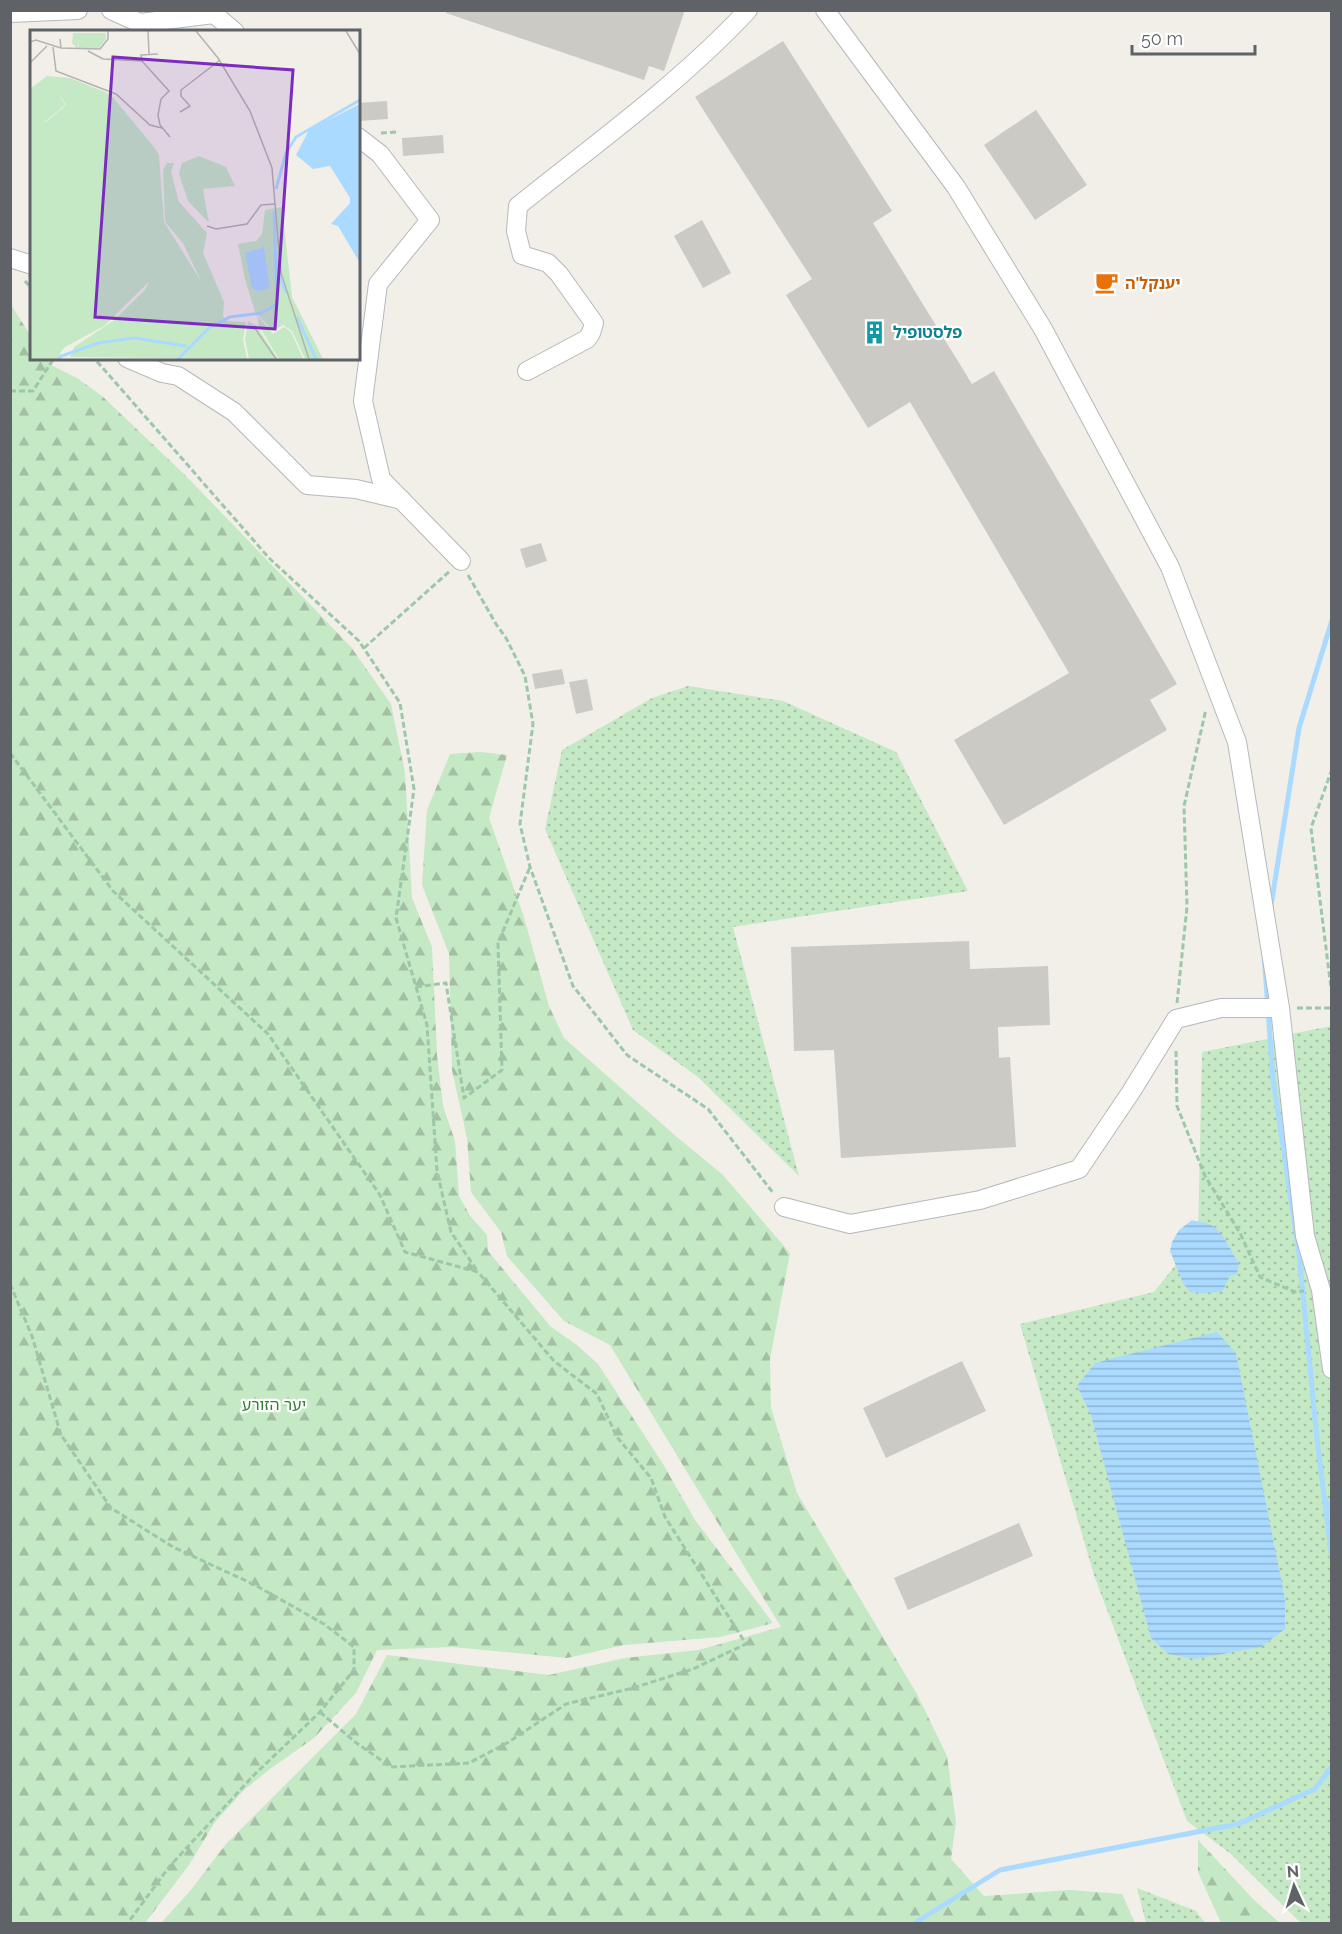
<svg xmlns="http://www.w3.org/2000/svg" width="1342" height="1934" viewBox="0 0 1342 1934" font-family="Raleway,'Noto Sans Hebrew',sans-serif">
<defs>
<pattern id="grass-dots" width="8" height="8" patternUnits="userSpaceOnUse" patternTransform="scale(1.5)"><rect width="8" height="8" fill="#c5e8c5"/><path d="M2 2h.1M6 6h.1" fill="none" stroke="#a3c0a4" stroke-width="1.8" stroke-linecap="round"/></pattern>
<pattern id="forest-firs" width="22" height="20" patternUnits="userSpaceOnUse" patternTransform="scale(1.5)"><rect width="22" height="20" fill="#c5e8c5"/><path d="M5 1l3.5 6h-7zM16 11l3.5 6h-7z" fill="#a3c0a4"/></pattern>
<pattern id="water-rules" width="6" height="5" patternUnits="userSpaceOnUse" patternTransform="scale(1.5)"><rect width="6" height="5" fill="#aadaff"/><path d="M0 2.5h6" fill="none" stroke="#8eb4d2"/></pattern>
</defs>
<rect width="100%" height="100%" fill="#f1efe8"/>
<g fill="url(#grass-dots)">
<polygon points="688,686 783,701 896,752 968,891 733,927 799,1176 698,1077 633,1030 545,829 562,750 652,698"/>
<polygon points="1331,1026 1331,1923 1301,1923 1231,1854 1187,1821 1095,1578 1020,1324 1154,1292 1198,1237 1202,1052"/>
<polygon points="1137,1888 1196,1911 1205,1923 1146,1923"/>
</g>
<g fill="url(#forest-firs)">
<polygon points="11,305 31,336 32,358 46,359 51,365 77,378 102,396 184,474 351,647 391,704 405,773 412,898 432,947 437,1055 443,1106 455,1141 459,1196 471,1217 487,1235 488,1251 551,1327 577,1345 598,1364 663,1464 695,1520 773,1623 720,1637 624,1645 567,1658 453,1647 377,1650 356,1693 314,1738 270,1769 244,1790 215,1822 189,1865 145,1923 11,1923"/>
<polygon points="480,752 507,755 489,818 523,914 549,1006 564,1038 678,1138 722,1174 790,1253 770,1359 771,1408 797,1493 917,1694 947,1756 956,1822 951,1859 984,1896 1070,1890 1122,1894 1135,1923 161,1923 190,1891 226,1844 356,1714 387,1655 549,1675 625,1658 699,1650 781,1627 610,1345 564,1321 507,1256 501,1232 471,1192 467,1138 452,1070 449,954 422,885 427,810 450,754"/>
<polygon points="1198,1840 1254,1900 1280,1923 1221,1923 1198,1872"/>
</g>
<g fill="url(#water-rules)">
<path d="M 1192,1220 C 1198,1222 1206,1222 1211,1225 C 1225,1233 1230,1251 1239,1263 L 1237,1274 L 1230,1276 L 1222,1292 C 1210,1292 1201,1294 1190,1292 L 1183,1283 L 1170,1251 L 1172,1242 L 1179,1230 Z"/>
<polygon points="1217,1332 1236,1353 1285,1599 1285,1629 1261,1647 1195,1659 1168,1654 1151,1638 1091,1415 1077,1386 1095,1363"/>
</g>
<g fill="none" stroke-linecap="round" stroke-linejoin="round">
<g stroke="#aadaff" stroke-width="5">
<polyline points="1271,906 1299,728 1332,620"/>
<polyline points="1264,953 1273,1079 1299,1254 1317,1439 1332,1560"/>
<polyline points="1326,1500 1332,1513"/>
<polyline points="913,1924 1000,1870 1238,1824 1315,1789 1332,1766"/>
</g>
</g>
<g fill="#cccac5">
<polygon points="447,10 685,10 664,71 649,66 644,80 446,13"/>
<polygon points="783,41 892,211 873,223 972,384 994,371 1177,684 1150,700 1167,730 1004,825 954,740 1069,673 910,402 868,428 786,295 812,279 695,97"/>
<polygon points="387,101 388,119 358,121 358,103"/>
<polygon points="1036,110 1087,185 1035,220 984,145"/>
<polygon points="443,135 444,153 403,156 402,138"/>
<polygon points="702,220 731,273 703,288 674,236"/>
<polygon points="541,543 547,561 526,568 520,549"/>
<polygon points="562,669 565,684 535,689 532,674"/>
<polygon points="587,679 593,710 576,714 569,682"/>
<polygon points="969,941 970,969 1048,966 1050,1025 998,1027 999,1058 1010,1057 1016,1147 841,1158 834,1050 794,1051 791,947"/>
<polygon points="962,1361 986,1411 886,1458 863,1408"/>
<polygon points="1019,1523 1033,1556 908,1610 894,1578"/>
</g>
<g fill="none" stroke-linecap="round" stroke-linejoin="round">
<defs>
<g id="minor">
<polyline points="111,10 140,23 214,14"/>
<polyline points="214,10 214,14 235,32"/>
<polyline points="10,13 78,10"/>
<polyline points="358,137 380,154 430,220 378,284 363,401 381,479 461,561"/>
<polyline points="10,258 32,265"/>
<polyline points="127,358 162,373 178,376 234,412 307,485 356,489 402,500"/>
<path d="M 527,371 L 587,339 L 591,333 L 594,323 L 559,274 L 548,263 L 522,255 L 516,231 L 518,206 C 596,143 679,84 748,10"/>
<polyline points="1280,1008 1305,1236 1321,1290 1332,1369"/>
<polyline points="784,1207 850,1224 980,1200 1079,1169 1131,1092 1176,1019 1221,1008 1280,1008 1237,742 1170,567 1043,329 956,187 825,10"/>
</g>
</defs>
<use href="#minor" stroke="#b5b8bc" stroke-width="20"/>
<g stroke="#9cc7a9" stroke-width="3" stroke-dasharray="6 3" stroke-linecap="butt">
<polyline points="381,133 397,132"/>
<polyline points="25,281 32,289"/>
<polyline points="10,391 33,391 54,358"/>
<polyline points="468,575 496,624 506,638 525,676 533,724 520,824 530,867 573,986 627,1055 708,1109 774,1194"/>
<polyline points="364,648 450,571"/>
<polyline points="10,753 113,891 268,1034 380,1195 405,1252 478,1272 451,1232 437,1171 427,1025 396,918 414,789 400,703 359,641 269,558 94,358"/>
<polyline points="1332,769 1311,828 1332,996"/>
<polyline points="416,987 446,983 464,1098 502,1070 498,943 530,867"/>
<polyline points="1177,1003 1187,907 1184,806 1206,709"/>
<polyline points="1297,1008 1332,1008"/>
<polyline points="1176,1051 1177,1106 1205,1176 1240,1233 1260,1277 1295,1292 1304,1291"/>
<polyline points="10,1284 32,1336 61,1435 111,1508 173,1547 255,1585 324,1624 354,1647 354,1670 320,1712 254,1775 169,1867 127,1924"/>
<polyline points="320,1712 355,1742 391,1767 469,1763 507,1743 566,1704 633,1688 693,1669 746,1644 665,1517 651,1478 617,1437 597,1394 554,1361 478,1272"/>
</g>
<use href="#minor" stroke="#fff" stroke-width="18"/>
</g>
<defs>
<symbol id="cafe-bare" viewBox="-9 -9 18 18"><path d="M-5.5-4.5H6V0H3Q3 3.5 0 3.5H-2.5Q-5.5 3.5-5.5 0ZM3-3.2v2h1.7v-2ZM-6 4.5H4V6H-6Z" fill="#e8710a" stroke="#fff" stroke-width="2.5" paint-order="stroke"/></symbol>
<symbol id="building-bare" viewBox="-9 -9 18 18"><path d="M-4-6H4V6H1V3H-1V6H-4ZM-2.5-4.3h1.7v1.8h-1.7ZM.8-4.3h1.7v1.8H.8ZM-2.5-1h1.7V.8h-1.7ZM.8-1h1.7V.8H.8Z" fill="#0f9aa8" stroke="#fff" stroke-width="2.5" paint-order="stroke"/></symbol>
</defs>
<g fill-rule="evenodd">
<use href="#cafe-bare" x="1090" y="266" width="33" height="33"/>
<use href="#building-bare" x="858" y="316" width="33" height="33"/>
</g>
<g text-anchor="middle" stroke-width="4.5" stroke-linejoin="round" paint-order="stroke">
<g font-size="16" font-weight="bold" fill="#c56008" stroke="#fff" text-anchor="start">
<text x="1125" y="289">יענקל'ה</text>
</g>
<g font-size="16" font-weight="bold" fill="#0d838f" stroke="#fff" text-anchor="start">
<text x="893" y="338">פלסטופיל</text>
</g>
<g font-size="16" fill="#348238" stroke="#fff">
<text x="274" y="1410">יער הזורע</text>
</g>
</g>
<g transform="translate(30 30)">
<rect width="330" height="330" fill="#f1efe8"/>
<path d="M 43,3 L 76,3 L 76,9 L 69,18 L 49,19 L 49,9 L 48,19 L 42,13 ZM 169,126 L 196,137 L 205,156 L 173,159 L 179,193 L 158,171 L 149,144 L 152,133 ZM 252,177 L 262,267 L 293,329 L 275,329 L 262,301 L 253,295 L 243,301 L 225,282 L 215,249 L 208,214 L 226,211 L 232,204 L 235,180 ZM 218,291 L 226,295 L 248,329 L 219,329 L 215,309 Z" fill="#c5e8c5"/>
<path d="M 17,46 L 40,48 L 80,64 L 124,117 L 129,125 L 134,192 L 171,251 L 153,213 L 135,192 L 133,140 L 137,133 L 144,133 L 141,142 L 149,172 L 177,203 L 173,223 L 194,272 L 193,286 L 197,291 L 216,292 L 213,309 L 217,329 L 40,327 L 44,317 L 83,291 L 115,260 L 119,252 L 74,296 L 35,317 L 30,323 L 31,329 L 0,329 L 0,59 ZM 29,64 L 36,75 L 15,93 L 12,81 ZM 227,285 L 243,304 L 254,297 L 261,302 L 273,329 L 249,329 L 229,296 Z" fill="#c5e8c5" fill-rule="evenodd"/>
<path d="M 23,54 L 35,75 L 15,92 L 4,73 L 11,62 Z" fill="#c5e8c5"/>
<path d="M 330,74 L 330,233 L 308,196 L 301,194 L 320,173 L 320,168 L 300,136 L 283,139 L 266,125 L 279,100 ZM 234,217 L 240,258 L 228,261 L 222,258 L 215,223 Z" fill="#aadaff"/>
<path fill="none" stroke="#aadaff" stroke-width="3" d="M 246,159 L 256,123 L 266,107 L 330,70M 248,243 L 256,263M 267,287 L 286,329M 29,327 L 68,313 L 104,308 L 156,316M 148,329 L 179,298 L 200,287 L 232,283 L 247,274 L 244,182"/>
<path fill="none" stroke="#b3b3b1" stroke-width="1.5" d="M 118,1 L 119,24M 166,1 L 188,28 L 220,81 L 242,138 L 245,174 L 231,175 L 217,194 L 186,199 L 177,196M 316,1 L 330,24M 30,9 L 31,18 L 70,19 L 78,9 L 78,1M 0,12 L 6,10 L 31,18M 23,17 L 26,41 L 86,64 L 120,95 L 132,98M 58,21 L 73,29 L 112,31M 128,24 L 111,25 L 112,31 L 139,61 L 131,69 L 128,85 L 130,95 L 140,107M 0,33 L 17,16M 150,82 L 160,76 L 151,66 L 151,60 L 190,30M 245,174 L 251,243 L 279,329M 224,297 L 246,329"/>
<path fill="#7b2cbf" fill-opacity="0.15" stroke="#7b2cbf" stroke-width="3" d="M 83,27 L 263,40 L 245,299 L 65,287 Z"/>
<rect width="330" height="330" fill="none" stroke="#5f6368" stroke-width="3"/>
</g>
<rect width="1342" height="1934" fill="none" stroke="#5f6368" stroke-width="24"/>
<g transform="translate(1294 1886) rotate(356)" stroke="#ffffff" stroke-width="4.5" paint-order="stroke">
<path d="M0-4.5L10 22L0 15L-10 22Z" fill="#5f6368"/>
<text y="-9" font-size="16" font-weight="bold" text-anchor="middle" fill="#5f6368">N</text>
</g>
<path d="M1132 45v9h123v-9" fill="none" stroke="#5f6368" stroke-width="3"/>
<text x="1141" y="45" font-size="18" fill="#5f6368" stroke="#ffffff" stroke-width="4.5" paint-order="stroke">50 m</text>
</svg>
